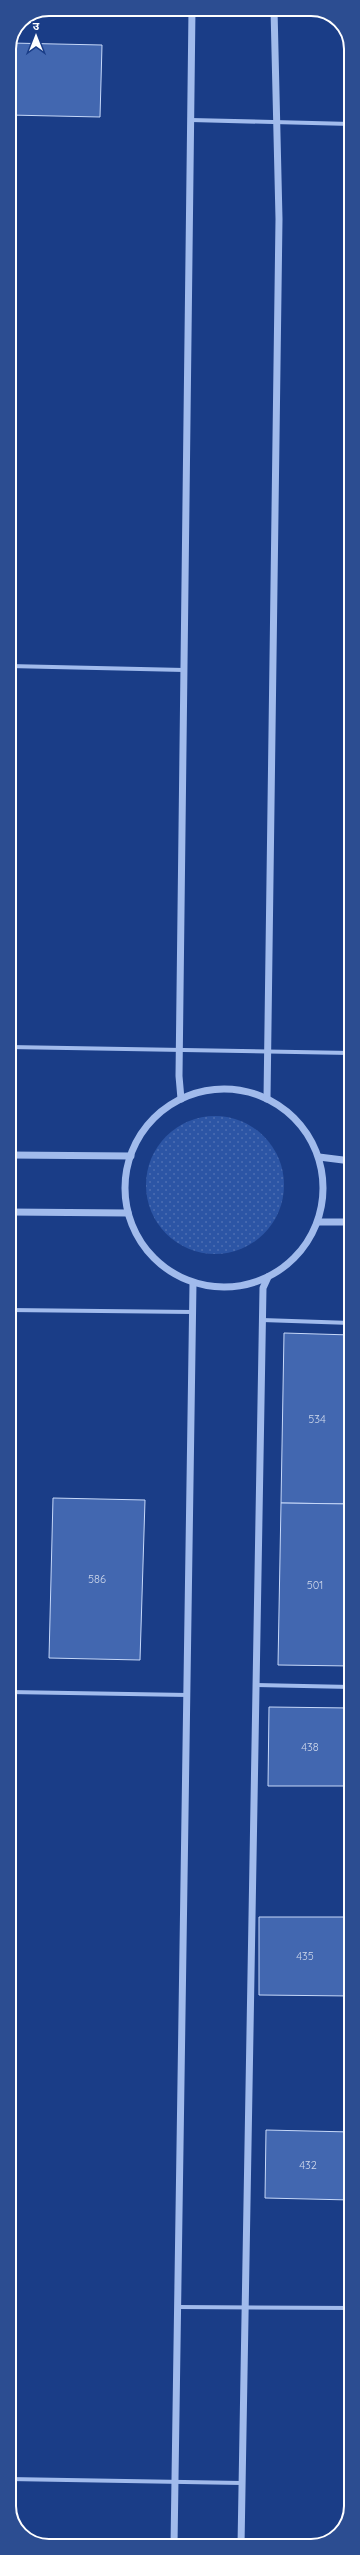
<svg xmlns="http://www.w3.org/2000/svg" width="360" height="2555" viewBox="0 0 360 2555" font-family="Quicksand,'Noto Sans Devanagari',sans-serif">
<defs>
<pattern id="green-dots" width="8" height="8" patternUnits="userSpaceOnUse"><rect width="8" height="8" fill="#2c55a5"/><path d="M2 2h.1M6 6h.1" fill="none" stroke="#4c6eb2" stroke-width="1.8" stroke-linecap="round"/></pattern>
</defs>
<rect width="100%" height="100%" fill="#1a3d87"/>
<circle fill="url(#green-dots)" cx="215" cy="1185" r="69"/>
<g fill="#4267b0" stroke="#c6d8f9">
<polygon points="11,43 102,45 100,117 9,115 9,49"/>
<polygon points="284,1333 351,1335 351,1504 281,1503"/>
<polygon points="53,1498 145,1500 140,1660 49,1658"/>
<polygon points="281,1503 351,1504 351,1666 278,1665"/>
<polygon points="269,1707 351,1708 351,1786 268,1786"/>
<polygon points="259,1917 351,1917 351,1996 259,1995"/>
<polygon points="266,2130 351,2132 351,2200 265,2198"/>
</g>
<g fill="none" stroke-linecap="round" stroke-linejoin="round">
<g stroke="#a1bbec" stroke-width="4">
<polyline points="191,120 351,124"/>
<polyline points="9,666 184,670"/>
<polyline points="9,1047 351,1053"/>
<polyline points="9,1310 193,1312"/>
<polyline points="262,1320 351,1323"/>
<polyline points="256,1685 351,1687"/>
<polyline points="9,1692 188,1695"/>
<polyline points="178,2307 351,2308"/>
<polyline points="9,2479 242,2483"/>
</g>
<g stroke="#a1bbec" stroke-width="7">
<circle cx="224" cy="1188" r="99"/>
<polyline points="181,1099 179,1076 192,9"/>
<polyline points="267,1099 279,219 274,9"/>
<polyline points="9,1155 131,1156"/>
<polyline points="319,1157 351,1161"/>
<polyline points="9,1212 128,1213"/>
<polyline points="318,1222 351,1222"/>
<polyline points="174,2546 193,1283"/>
<polyline points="241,2546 263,1288 268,1277"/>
</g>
</g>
<g text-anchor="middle" stroke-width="3" stroke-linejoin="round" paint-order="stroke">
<g font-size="11" fill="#d0d9eb">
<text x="317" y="1423">534</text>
<text x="97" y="1583">586</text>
<text x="315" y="1589">501</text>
<text x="310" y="1751">438</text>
<text x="305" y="1960">435</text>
<text x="308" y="2169">432</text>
</g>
</g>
<path d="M0 0H360V2555H0ZM49 16H311A33 33 0 0 1 344 49V2506A33 33 0 0 1 311 2539H49A33 33 0 0 1 16 2506V49A33 33 0 0 1 49 16Z" fill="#2c4d91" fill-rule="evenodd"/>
<path fill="none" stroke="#fff" stroke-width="2" d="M49 16H311A33 33 0 0 1 344 49V2506A33 33 0 0 1 311 2539H49A33 33 0 0 1 16 2506V49A33 33 0 0 1 49 16Z"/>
<g transform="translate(36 36)" stroke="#1a3d87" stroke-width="3" paint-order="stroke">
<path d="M0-3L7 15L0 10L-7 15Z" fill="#ffffff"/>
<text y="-6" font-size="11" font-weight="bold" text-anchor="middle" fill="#ffffff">उ</text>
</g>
</svg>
